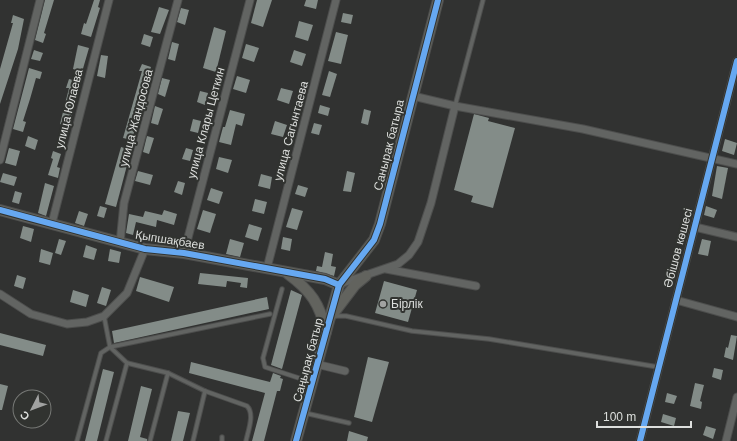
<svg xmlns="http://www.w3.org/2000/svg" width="737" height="441" viewBox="0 0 737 441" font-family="Arial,sans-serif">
<rect width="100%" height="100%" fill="#313231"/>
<g fill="#838c88">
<polygon points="45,0 54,0 44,33 46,34 43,43 35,40"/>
<polygon points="94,0 100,0 98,7 100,8 91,37 81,34 84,23 86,24"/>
<polygon points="257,0 272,0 263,27 251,23"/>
<polygon points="306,0 318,0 316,9 304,6"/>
<polygon points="159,7 169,10 160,34 151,32"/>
<polygon points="181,8 189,10 185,25 177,22"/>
<polygon points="343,13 353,15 351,24 341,22"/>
<polygon points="13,15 24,19 18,49 0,104 0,69 13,23 11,23"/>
<polygon points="299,21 313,25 308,41 295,37"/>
<polygon points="214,27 226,31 216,72 203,68"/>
<polygon points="336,32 348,35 341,64 328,61"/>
<polygon points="144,34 153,37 150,47 141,44"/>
<polygon points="172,42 179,44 175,61 168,59"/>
<polygon points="246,44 259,48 254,62 242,58"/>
<polygon points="78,45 89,48 82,72 73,69"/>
<polygon points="34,50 43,53 40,61 31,59"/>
<polygon points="294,50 306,54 302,66 290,62"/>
<polygon points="101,55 108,56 105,78 97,76"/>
<polygon points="142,64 151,67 143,96 145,97 132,140 123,138 142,71 139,71"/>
<polygon points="29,68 42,72 40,79 36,78 30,99 23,121 26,122 23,132 13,129"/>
<polygon points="329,71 337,74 330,97 322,95"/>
<polygon points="237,76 250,80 246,93 233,89"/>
<polygon points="162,78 170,80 165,97 158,94"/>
<polygon points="69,79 80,82 69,127 60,124 69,88 66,88"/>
<polygon points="281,88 293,91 289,104 277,100"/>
<polygon points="200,91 208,93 205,105 197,102"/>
<polygon points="320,105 330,108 328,116 318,113"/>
<polygon points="155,106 163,109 158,125 151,123"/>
<polygon points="364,109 371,111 368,125 361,123"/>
<polygon points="230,110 245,114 242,126 236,124 231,145 219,142 223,127 225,127"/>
<polygon points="474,114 489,118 488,121 515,128 493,208 471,202 473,196 454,190"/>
<polygon points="193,119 201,121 198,133 190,131"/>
<polygon points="275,121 287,125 283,137 271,134"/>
<polygon points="314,123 322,125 319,135 311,133"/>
<polygon points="28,136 38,140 35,150 25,146"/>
<polygon points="147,136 154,138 149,154 143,152"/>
<polygon points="725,139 737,143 734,155 722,151"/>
<polygon points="121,147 131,150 116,207 105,204"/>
<polygon points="9,148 20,151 16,166 5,163"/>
<polygon points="186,148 193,150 190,161 182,159"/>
<polygon points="53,151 61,154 57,167 60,168 58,178 48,175 53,159 51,158"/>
<polygon points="219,157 232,160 228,173 216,169"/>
<polygon points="717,166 728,168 722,199 712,196"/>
<polygon points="138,171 153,175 150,185 135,181"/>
<polygon points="347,171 355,173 351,192 343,191"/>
<polygon points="3,173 17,177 14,186 0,182"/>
<polygon points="261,174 272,177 270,189 258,186"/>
<polygon points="178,181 185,183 182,195 174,192"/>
<polygon points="45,183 54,186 46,216 38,213"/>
<polygon points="298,185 308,188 305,197 295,194"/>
<polygon points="211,188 223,192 219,204 207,200"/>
<polygon points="15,191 22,193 19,204 12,202"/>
<polygon points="255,199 267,202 264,214 252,211"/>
<polygon points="100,206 107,208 104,218 97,216"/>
<polygon points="706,206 717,210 714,218 704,215"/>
<polygon points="292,208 303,211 297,230 286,227"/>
<polygon points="164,210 177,214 174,225 157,220 156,227 136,222 133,235 126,233 129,214 143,217 145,211 162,215"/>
<polygon points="203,210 216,214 210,233 197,229"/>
<polygon points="79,211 88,214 84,226 75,223"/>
<polygon points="249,224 262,228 258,241 245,237"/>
<polygon points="23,226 34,229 31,242 20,238"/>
<polygon points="283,237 292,239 290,251 281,249"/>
<polygon points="59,239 66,241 61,255 55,253"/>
<polygon points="230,239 244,243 240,257 226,254"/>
<polygon points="702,239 711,241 708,256 698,254"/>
<polygon points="86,245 97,249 94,260 83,257"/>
<polygon points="41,249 53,253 50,265 39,262"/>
<polygon points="110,249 121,252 119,263 108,261"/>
<polygon points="325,252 333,254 331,266 336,267 334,276 316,271 317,266 322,267"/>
<polygon points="200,273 248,278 247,288 240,287 241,283 227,281 226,287 198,284"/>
<polygon points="17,275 26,278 23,289 14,286"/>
<polygon points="140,277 174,287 169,302 136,291"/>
<polygon points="384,281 417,290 408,322 375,313"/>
<polygon points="102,287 111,290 106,306 97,303"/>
<polygon points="73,290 89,295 86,307 70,302"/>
<polygon points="291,290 302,295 282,369 271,365"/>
<polygon points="267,297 269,309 114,343 112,331"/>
<polygon points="0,333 46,345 43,356 0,345"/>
<polygon points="731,335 737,336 733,360 724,357 726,347 728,348"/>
<polygon points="368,357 389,362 372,422 354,417"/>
<polygon points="191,362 270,382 273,373 281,376 280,378 283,379 280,391 277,391 264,441 252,441 265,393 189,373"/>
<polygon points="714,368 723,370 721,380 712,377"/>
<polygon points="103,369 114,372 97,441 85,441"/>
<polygon points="695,383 704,385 700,401 702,402 701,409 690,406"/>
<polygon points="0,384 8,386 2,410 0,410"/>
<polygon points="141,386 152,389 140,437 147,439 147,441 128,441"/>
<polygon points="667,393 677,396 674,404 665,402"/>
<polygon points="178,411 190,413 183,441 171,441"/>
<polygon points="663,414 676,418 674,426 661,422"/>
<polygon points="706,426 716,429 713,439 703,435"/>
<polygon points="349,431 368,437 367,441 347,441"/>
</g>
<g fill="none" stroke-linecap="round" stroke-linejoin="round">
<defs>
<g id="lane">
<polyline points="455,106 483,0"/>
<polyline points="282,289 263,358 265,367 311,382"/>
<path d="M 104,316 L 110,347 L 127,363 L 168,373 L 205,391 L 247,406 C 255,414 248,431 246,441"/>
<polyline points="335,316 346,316 412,331 489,339 658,367"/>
<polyline points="305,413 349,423"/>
<polyline points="77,441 101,353 110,347 270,314"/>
<polyline points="106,441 127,363"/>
<polyline points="150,441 168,373"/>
<polyline points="193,441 205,391"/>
<polyline points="222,441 222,437"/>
</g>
<g id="street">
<polyline points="413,96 455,106 583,129 737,164"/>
<polyline points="0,160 40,0"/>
<polyline points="52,223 109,0"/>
<polyline points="695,227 737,237"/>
<polyline points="120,243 124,203 178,0"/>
<polyline points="184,253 250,0"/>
<polyline points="267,268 336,0"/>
<polyline points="386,269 476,286"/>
<polyline points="340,284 398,264 409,255 418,242 431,203 455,106"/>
<polyline points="0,294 31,314 67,324 87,322 104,316 127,293 145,249"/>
<polyline points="676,300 737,317"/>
<polyline points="316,364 345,371"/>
<polyline points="640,441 737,61"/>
<polyline points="726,441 737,397"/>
</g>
<g id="secondary">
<polyline points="0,210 145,249 184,253 325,279 339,285"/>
<path d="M 288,274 C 311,291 320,304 326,332"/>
<polyline points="333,314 355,285 366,276"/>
<polyline points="296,441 339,285 374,240 380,224 438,0"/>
</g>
</defs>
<use href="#lane" stroke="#4d4e4d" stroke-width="5.5"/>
<use href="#street" stroke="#4d4e4d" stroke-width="9"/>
<use href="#secondary" stroke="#4d4e4d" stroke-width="12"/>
<use href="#lane" stroke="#626462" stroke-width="3.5"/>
<use href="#street" stroke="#626462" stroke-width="7"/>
<use href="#secondary" stroke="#62635e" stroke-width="10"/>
<defs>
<g id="cycleway">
<polyline points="0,210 145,249 184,253 325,279 339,285"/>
<polyline points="296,441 339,285 374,240 380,224 438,0"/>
<polyline points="640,441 737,61"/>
</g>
</defs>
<use href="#cycleway" stroke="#313330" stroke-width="8"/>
<use href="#cycleway" stroke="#66a8f1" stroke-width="6"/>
</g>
<circle fill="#a1a2a1" stroke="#313330" stroke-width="1.5" cx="383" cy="304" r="4"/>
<g text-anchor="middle" stroke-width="4" stroke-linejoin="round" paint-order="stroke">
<g font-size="12" fill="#dddfdd" stroke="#313330">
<text transform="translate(69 109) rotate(-76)" y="4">улица Юлаева</text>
<text transform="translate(136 118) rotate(-75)" y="4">улица Жандосова</text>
<text transform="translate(206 123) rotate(-75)" y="4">улица Клары Цеткин</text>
<text transform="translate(291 131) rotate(-75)" y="4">улица Сагынтаева</text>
<text transform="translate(389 145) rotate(-76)" y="4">Санырак батыра</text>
<text transform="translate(170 240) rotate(9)" y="4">Қыпшақбаев</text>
<text transform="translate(678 248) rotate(-75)" y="4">Әбішов көшесі</text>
<text transform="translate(308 360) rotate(-75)" y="4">Саңырақ батыр</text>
</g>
<g font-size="12" fill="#dddfdd" stroke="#313330" text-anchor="start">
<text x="391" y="308">Бірлік</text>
</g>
</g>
<g transform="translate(32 409) rotate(228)"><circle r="19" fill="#313330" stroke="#767875"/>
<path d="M0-3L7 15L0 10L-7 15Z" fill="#a1a2a1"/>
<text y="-6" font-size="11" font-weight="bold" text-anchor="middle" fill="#dddfdd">С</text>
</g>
<path d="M597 421v6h94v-6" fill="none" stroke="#dddfdd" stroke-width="2"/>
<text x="603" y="421" font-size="12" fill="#dddfdd" stroke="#313330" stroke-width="3" paint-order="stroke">100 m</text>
</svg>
